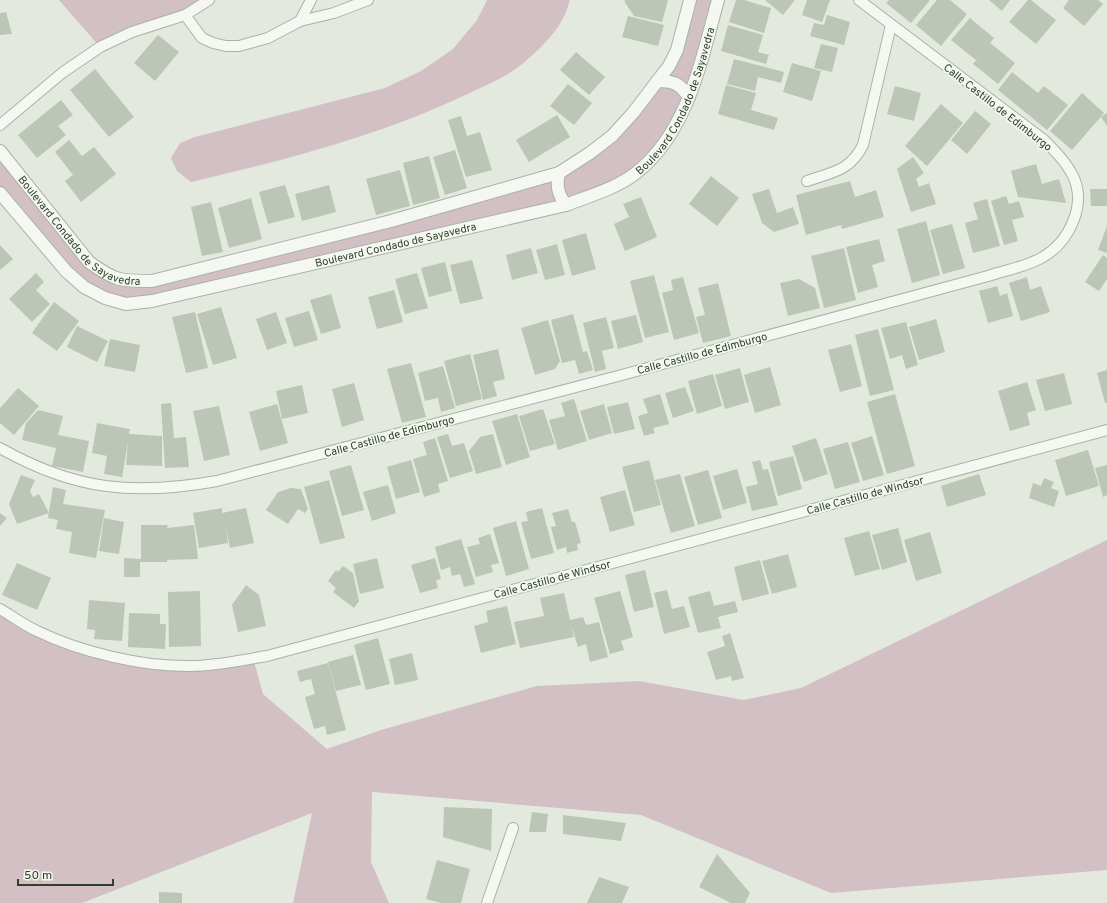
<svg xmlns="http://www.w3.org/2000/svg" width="1107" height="903" viewBox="0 0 1107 903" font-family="Overpass,sans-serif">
<rect width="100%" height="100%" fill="#e3e9df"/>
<g fill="#d3c0c4">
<polygon points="59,0 209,0 100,47"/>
<path d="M 487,0 L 570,0 C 568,6 566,14 562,20 C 554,36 532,57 517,68 C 499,81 477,89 457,99 C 372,138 281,161 191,182 L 177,171 L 171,158 L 180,143 L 195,137 L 385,88 L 421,71 L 453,49 L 477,20 Z"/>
<polygon points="690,0 718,0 676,127 635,174 566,205 126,304 84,287 0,193 0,151 107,275 152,281 559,173 590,153 669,66"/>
<polygon points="1107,540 1107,870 831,893 641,815 372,792 371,862 389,903 293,903 312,813 82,903 0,903 0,609 37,631 155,665 253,658 263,694 327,749 381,730 537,686 639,681 744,700 801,688"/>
</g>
<g fill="#bbc6b6">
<polygon points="626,0 668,0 662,22 634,16 624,1"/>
<polygon points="736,0 744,0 771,8 764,33 729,22"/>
<polygon points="765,0 795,0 783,15"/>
<polygon points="807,0 830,0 822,22 802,15"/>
<polygon points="889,0 930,0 911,23 886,3"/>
<polygon points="937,0 950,0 967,14 941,46 916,25"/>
<polygon points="989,0 1010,0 1002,11"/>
<polygon points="1028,0 1031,0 1056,20 1036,44 1009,22"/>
<polygon points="1069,0 1098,0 1103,4 1084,26 1063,8"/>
<polygon points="6,12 12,34 0,35 0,13"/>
<polygon points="827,15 850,22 844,45 810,36 814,23 824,25"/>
<polygon points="628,16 664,25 658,46 622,37"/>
<polygon points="970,18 994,38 990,43 1015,63 998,84 973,64 980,56 976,60 951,40"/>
<polygon points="728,25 763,35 758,52 769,55 766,64 721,51"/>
<polygon points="158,35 179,52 155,81 134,63"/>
<polygon points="821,44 838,48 832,72 814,68"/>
<polygon points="576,52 605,77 589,95 560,70"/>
<polygon points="734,59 784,72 781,83 758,77 755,91 727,84"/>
<polygon points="792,63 821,71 812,101 783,92"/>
<polygon points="95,69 134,117 109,137 70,90"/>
<polygon points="1012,72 1038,93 1044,86 1068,105 1047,130 998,90"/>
<polygon points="568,84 592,103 574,125 550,106"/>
<polygon points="726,85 756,93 751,110 778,118 774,130 718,114"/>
<polygon points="895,86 921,93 914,121 887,114"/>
<polygon points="1082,93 1104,113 1072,150 1050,131"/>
<polygon points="61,100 73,115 58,126 66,135 37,158 18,135"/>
<polygon points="941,104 963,123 927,166 905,146"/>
<polygon points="975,111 991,124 967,154 951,140"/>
<polygon points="1107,113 1107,126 1101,117"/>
<polygon points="557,115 570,137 529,162 516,140"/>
<polygon points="461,116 467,136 480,132 492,170 466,177 448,120"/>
<polygon points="69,140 82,156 94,147 116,174 81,202 65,181 73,175 55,152"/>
<polygon points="455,150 467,188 445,195 433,157"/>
<polygon points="429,156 440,198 413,205 403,163"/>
<polygon points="913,157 924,173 916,179 919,187 929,183 936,204 911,212 897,169"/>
<polygon points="1036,164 1042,184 1059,179 1066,203 1018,197 1011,171"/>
<polygon points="400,170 410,206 376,215 366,179"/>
<polygon points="711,176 739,198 717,226 689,204"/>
<polygon points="850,181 855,197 876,190 884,217 842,229 841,225 806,235 796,195"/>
<polygon points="285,185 295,217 268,224 259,192"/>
<polygon points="329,185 336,212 302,221 295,194"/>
<polygon points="769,189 777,213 793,207 799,224 774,232 762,223 752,194"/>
<polygon points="1090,189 1107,189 1107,206 1091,206"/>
<polygon points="1006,196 1009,204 1019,201 1024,217 1012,220 1018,241 1004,245 991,201"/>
<polygon points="641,197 657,237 625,251 614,224 629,217 623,204"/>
<polygon points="251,198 262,239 229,248 218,208"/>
<polygon points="987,199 1000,246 973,253 965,223 978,219 973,203"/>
<polygon points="211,202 223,252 202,256 191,207"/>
<polygon points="926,221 940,275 912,283 897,229"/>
<polygon points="952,224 965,268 943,274 930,230"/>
<polygon points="1107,226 1107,253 1098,250"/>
<polygon points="586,233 596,269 572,276 562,240"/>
<polygon points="879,239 885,261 872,265 878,287 858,293 846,247"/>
<polygon points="557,244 565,275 545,280 536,250"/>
<polygon points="0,245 13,259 0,270"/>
<polygon points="531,248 538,273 512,280 506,255"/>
<polygon points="844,248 856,300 824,308 811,256"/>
<polygon points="1103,255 1107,258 1107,279 1099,291 1085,282"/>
<polygon points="472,260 483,299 460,304 450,265"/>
<polygon points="445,262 452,291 429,297 421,268"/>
<polygon points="36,273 44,282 36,290 50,304 32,322 9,299"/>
<polygon points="417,273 428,308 405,314 395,279"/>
<polygon points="654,275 669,332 645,338 630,281"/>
<polygon points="683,277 699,333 674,340 662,293 673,290 671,280"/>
<polygon points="1027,277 1030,290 1041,286 1050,312 1021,321 1009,283"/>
<polygon points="799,279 815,288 820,308 788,316 780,283"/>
<polygon points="718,283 731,336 703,343 696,317 705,315 698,288"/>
<polygon points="997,286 1000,296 1007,293 1013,316 988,323 979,291"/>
<polygon points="394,290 403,322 377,329 368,297"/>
<polygon points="331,294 341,328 321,334 310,300"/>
<polygon points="54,302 79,321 57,351 32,333"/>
<polygon points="221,307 237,358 213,365 197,314"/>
<polygon points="309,311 318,340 294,347 285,318"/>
<polygon points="195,312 208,368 186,373 172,317"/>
<polygon points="276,312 287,343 267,350 256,319"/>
<polygon points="573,314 583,352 587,351 593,370 579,374 575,360 562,363 551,320"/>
<polygon points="636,315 643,342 618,349 611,321"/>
<polygon points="606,317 614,348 602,351 606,369 595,372 583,323"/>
<polygon points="936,319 945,352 919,360 909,327"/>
<polygon points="548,320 560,361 555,369 535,375 521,328"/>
<polygon points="906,322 918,365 906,369 902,355 890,359 881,328"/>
<polygon points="77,326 108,341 97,362 67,347"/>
<polygon points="878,329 894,390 870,396 855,335"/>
<polygon points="110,339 140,345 135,372 104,366"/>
<polygon points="851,344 862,386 840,392 828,350"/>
<polygon points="498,349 505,379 493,382 497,396 483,400 473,355"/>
<polygon points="470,354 482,399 456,406 444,361"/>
<polygon points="411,363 426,417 402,423 387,369"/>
<polygon points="443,366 455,408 441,412 438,398 425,401 418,373"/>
<polygon points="770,367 781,405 755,413 744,375"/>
<polygon points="740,368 749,402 725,409 715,375"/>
<polygon points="1107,370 1107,403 1105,403 1097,373"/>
<polygon points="1064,373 1072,404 1045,411 1036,380"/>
<polygon points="713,374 722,406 697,414 688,381"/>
<polygon points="1027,382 1036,410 1027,413 1030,425 1010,431 998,391"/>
<polygon points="354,383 364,420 342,427 332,389"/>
<polygon points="302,385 308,413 282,419 276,391"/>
<polygon points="685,387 694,411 673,418 665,393"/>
<polygon points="18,388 39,406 14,435 0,423 0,408"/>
<polygon points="660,394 669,424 653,428 655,433 644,436 638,416 648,413 643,399"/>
<polygon points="895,394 915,466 887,474 867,402"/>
<polygon points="574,399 587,441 558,450 549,420 565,416 561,403"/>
<polygon points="628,402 635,429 614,434 607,407"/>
<polygon points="171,403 174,438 186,437 189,467 165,468 161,404"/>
<polygon points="277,404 288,443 260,451 249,412"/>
<polygon points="604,404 612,433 589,440 580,411"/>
<polygon points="219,406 230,455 204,461 193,411"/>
<polygon points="543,409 555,444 530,451 519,416"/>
<polygon points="38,410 63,416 58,435 89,441 83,472 52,466 56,448 22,440 26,423"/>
<polygon points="517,414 530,457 506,465 492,421"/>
<polygon points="97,423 130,429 129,434 162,436 162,466 126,465 128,442 122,477 104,474 107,456 92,453"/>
<polygon points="448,434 452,446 464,443 473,471 450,478 437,437"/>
<polygon points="493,434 502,467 476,474 469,451 480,437"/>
<polygon points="872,436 884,475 863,481 851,443"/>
<polygon points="435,438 448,481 438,484 440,492 424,497 413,459 427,455 423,442"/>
<polygon points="816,438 828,474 804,482 792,446"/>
<polygon points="848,442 860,482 835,489 823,449"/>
<polygon points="1088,450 1099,486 1066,496 1055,460"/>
<polygon points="793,456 802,489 778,496 769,462"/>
<polygon points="411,460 420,492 396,499 387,467"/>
<polygon points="649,460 661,505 634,512 622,467"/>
<polygon points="760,460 763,470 768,469 778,505 752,511 746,487 758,484 752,462"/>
<polygon points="351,465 364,510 342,516 329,471"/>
<polygon points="1107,465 1107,495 1103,497 1095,468"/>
<polygon points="737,469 747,503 723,510 713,476"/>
<polygon points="708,470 722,518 698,525 684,477"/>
<polygon points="680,474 695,526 671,533 655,480"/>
<polygon points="979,474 986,495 947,507 941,486"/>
<polygon points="21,475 35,480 30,491 33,497 39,494 49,513 17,524 9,504"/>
<polygon points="1044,478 1054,482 1051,488 1059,491 1054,507 1029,498 1033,483 1041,486"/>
<polygon points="329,480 345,538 320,544 304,487"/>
<polygon points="388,485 396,513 372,521 363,492"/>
<polygon points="53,487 66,490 63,504 105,510 96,558 69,553 72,532 56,529 58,520 48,518"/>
<polygon points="291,488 301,489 308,509 305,513 298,509 288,524 266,510 278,492"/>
<polygon points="625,490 635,525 610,532 600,497"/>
<polygon points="222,508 222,513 246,508 254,543 230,548 225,524 228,543 199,548 193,513"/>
<polygon points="542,508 554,553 531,559 521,522 528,521 526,512"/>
<polygon points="568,509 572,522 575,522 581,543 577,544 578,550 567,553 566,547 557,550 551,527 556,526 552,513"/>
<polygon points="0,513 7,518 0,526"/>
<polygon points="104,518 124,522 119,554 99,551"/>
<polygon points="516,521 529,569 506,576 493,528"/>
<polygon points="141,525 168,525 167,528 194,525 198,559 167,560 167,562 140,562 140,577 124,577 124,558 141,559"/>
<polygon points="898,528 907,562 882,570 872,535"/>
<polygon points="869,531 880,569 855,576 844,538"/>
<polygon points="930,532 942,573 916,581 904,540"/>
<polygon points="490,534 499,563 491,565 493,572 476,577 467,547 480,544 478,538"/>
<polygon points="461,539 475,584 464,587 460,574 452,576 450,567 441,570 435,547"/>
<polygon points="788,554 797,587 772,594 762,561"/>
<polygon points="377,558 384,588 360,594 353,564"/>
<polygon points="435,558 441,579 436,580 438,588 420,593 411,565"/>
<polygon points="760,560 769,594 742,601 734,567"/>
<polygon points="17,563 51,578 37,610 2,595"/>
<polygon points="343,566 353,573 359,601 354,608 333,592 336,588 328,581 336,570 338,572"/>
<polygon points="645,570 654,607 634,612 625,575"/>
<polygon points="246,585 259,595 266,626 238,632 232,605"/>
<polygon points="667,590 672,609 684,606 690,627 664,634 654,593"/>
<polygon points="200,591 201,646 169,647 168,592"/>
<polygon points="620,591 633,637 621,641 624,650 610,654 594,598"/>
<polygon points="710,591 714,606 735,601 738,612 718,617 721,628 698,633 688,597"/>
<polygon points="564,593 570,620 583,617 586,625 599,622 608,657 590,662 586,644 578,647 571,624 574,637 520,648 514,622 544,616 540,598"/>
<polygon points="89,600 125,603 122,641 94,639 95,630 87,629"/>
<polygon points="507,606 516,644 481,653 474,626 488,622 486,611"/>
<polygon points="129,613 160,614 160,624 166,624 165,649 128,647"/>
<polygon points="730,633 744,678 732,681 731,676 716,680 707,652 725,646 722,636"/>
<polygon points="378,638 390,684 366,690 354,645"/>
<polygon points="412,653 418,680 395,685 389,659"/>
<polygon points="353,655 361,685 336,691 328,662"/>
<polygon points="328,663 346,730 327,735 325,726 314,729 305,697 315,694 311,679 300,682 297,671"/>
<polygon points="444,807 492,809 491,851 443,837"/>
<polygon points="532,812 548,814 546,832 529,832"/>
<polygon points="563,815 626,823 621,841 563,834"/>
<polygon points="717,854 750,893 745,903 731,903 699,887"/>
<polygon points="437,860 470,869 461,903 441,903 426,899"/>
<polygon points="599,877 629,887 622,903 587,903"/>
<polygon points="159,892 182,893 182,903 159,903"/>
</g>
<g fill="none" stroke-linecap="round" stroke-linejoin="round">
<defs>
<g id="minor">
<polyline points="185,15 202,38 213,43 226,46 239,46 268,38 300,21 334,13 368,0"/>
<polyline points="300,21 311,0"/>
<polyline points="0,125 62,73 100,47 132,32 185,15 209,0"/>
<path d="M 807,181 C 833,172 850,171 863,145 L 891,25"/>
<path d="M 0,448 C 74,490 134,496 217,481 L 618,376 L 988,276 C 1005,270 1027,267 1043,257 C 1069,242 1087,205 1073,176 C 1066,162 1055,151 1044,140 L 859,0"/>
<path d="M 0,609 C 12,616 24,625 37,631 C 80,652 143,667 191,666 C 216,666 242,660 267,656 L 1107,430"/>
<polyline points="487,903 513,828"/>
</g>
<g id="tertiary">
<path d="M 657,81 C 674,81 679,83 689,97"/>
<path id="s1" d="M 0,151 L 89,262 C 115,281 120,281 152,281 L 391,221 L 559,173 L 590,153 L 612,136 L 633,113 L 669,66 L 677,50 L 690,0"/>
<path d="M 559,173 C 556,187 558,194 566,205"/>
<path id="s2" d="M 0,193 L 66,271 L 84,287 L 105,298 L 126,304 L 152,301 L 566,205 C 589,196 617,188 636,173 C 688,132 701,61 718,0"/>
</g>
</defs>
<use href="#minor" stroke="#a9b3a4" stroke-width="12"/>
<use href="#tertiary" stroke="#a9b3a4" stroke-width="14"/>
<use href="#minor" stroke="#f4f7f2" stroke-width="10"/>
<use href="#tertiary" stroke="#f4f7f2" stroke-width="12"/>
</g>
<g text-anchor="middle" stroke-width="3.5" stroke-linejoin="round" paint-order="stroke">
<g font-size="11" fill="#2f4127" stroke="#f2f7ef">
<text dy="4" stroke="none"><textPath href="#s2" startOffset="784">Boulevard Condado de Sayavedra</textPath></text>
<text transform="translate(998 107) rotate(38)" y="4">Calle Castillo de Edimburgo</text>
<text dy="4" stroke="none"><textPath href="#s1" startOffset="116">Boulevard Condado de Sayavedra</textPath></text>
<text dy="4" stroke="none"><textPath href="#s2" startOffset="448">Boulevard Condado de Sayavedra</textPath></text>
<text transform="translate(702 353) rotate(-15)" y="4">Calle Castillo de Edimburgo</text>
<text transform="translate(389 436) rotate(-15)" y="4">Calle Castillo de Edimburgo</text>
<text transform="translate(865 495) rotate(-15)" y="4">Calle Castillo de Windsor</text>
<text transform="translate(552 579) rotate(-15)" y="4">Calle Castillo de Windsor</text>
</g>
</g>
<path d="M18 879v6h95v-6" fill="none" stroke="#2f4127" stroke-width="2"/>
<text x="24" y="879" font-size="12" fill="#2f4127" stroke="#f2f7ef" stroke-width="3" paint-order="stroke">50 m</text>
</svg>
